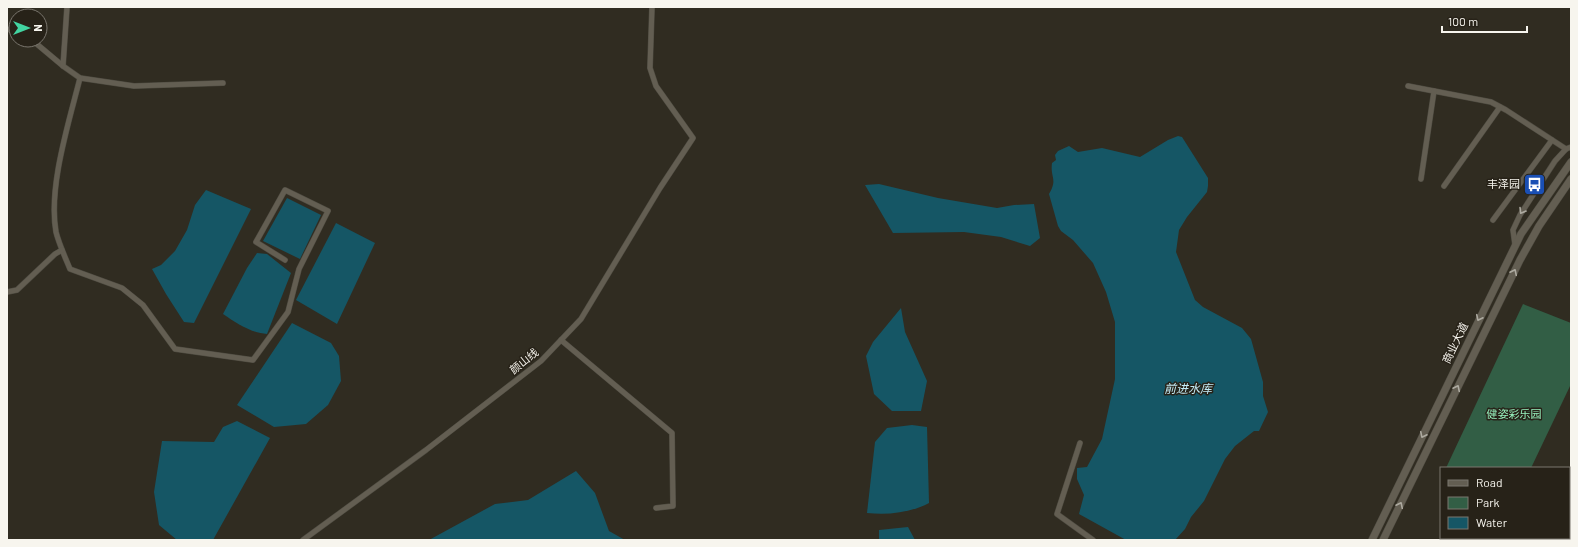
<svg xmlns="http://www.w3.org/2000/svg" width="1578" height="547" viewBox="0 0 1578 547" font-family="Barlow,'Noto Sans SC',sans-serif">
<rect width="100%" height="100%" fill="#302c21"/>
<polygon fill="#325e45" points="1523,304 1571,323 1571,384 1531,468 1446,468"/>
<g fill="#155665">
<path d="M 1178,136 L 1182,137 L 1208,178 L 1208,186 L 1207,192 L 1187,217 L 1179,230 L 1176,252 L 1195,300 L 1203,307 L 1242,328 L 1251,339 L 1263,382 L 1263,396 L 1268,412 L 1259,431 L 1254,431 L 1235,446 L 1225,459 L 1204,501 L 1191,517 L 1185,529 L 1175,540 L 1126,540 L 1079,514 L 1084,495 L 1077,479 L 1077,468 L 1087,467 L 1102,439 L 1115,379 L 1115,322 L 1106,292 L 1093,263 L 1073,240 L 1061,231 L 1058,226 L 1049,194 C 1058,179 1050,178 1052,163 L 1056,160 L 1055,155 L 1058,151 L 1069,146 L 1078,152 L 1102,148 L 1140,157 L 1168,140 Z"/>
<polygon points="879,184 938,198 997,208 1014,205 1034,204 1040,238 1030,246 1001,237 964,232 893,233 865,185"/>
<polygon points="206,190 251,209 194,323 184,322 166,294 152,269 161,265 175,251 187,230 195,205"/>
<polygon points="287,198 321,215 300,259 263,241"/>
<polygon points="336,223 375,243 337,324 296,300"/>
<path d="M 257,253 L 267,254 L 291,273 L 267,334 C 251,333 236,323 223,314 L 247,268 Z"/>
<polygon points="901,308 905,332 927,381 921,411 892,411 874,394 866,356 873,342"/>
<polygon points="292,323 331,343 339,356 341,381 328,405 306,424 274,427 237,405"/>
<polygon points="237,421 270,438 213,540 177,540 159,525 154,492 162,441 214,442 223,427"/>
<path d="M 912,425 L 927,427 L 929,503 C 910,513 888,515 867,513 L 875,442 L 887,428 Z"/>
<polygon points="576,471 595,493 609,531 625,540 429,540 495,504 528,500"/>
<polygon points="908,527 915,540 879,540 879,530"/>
</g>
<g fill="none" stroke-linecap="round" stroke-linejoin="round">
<defs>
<g id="street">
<polyline points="7,29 16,32"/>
<polyline points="32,40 63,66 80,78 134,86 223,83"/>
<polyline points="63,66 67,7"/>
<path d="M 80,78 C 69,122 48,187 56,232 C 59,244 65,257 70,269 L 122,288 L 143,305 L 175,349 L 253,360 L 288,312 L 299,269 L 328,211 L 285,190 L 256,242 L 285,260"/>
<polyline points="1408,86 1491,102 1506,110 1566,149"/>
<polyline points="1421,179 1434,91"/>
<polyline points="1444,186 1500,107"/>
<polyline points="1493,220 1552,140"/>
<polyline points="1515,245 1513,230 1520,215 1555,161 1566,149 1571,147"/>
<polyline points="7,292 17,290 55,254 62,250"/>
<polyline points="561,340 672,433 673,506 656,508"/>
<polyline points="1080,443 1057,514 1093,540"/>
<polyline points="303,540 426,450 541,361 581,319 660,188 693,138 656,86 650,68 652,7"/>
</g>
<g id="secondary">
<polyline points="1372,540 1521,234 1571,162"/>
<polyline points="1383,540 1520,260 1539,226 1571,179"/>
</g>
</defs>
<use href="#street" stroke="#4e4b41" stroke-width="6"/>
<use href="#secondary" stroke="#4e4b41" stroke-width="8"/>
<use href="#street" stroke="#635e52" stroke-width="5"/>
<use href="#secondary" stroke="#635e52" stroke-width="7"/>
</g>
<defs><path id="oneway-chevron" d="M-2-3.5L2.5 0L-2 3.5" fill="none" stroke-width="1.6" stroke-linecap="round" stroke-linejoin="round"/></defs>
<g stroke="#adaaa0">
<use href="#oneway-chevron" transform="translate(1522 211) rotate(121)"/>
<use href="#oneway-chevron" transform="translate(1514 272) rotate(-64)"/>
<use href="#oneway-chevron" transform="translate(1479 318) rotate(116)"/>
<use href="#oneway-chevron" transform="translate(1457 388) rotate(-64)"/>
<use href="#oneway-chevron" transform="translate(1423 435) rotate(116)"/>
<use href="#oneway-chevron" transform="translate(1400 505) rotate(-64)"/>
</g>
<defs>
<symbol id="bus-square" viewBox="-11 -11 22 22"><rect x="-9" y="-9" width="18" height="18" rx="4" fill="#1a4fb4" stroke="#272218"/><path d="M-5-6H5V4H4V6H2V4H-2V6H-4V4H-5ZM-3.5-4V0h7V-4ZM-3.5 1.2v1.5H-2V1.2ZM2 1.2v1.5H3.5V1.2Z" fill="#fff"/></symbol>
</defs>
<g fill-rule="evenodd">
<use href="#bus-square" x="1522" y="172" width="25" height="25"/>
</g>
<g text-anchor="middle" stroke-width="3" stroke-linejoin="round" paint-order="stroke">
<g font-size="11" fill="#f7f5ee" stroke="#272218" text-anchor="end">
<text x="1520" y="188">丰泽园</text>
</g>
<g font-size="11" fill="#f7f5ee" stroke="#272218">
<text transform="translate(1455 343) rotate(-64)" y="4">商业大道</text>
<text transform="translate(524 361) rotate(-39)" y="4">颜山线</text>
</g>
<g font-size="11" fill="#97f2be" stroke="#272218">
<text x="1514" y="418">健姿彩乐园</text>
</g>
<g font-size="12" font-style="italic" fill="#c1eaf5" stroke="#272218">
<text x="1188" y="393">前进水库</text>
</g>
</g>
<rect width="1578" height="547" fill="none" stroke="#f7f5ee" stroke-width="16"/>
<rect x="1440" y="467" width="130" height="72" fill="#272218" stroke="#7a766e"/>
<rect x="1448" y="480" width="20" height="6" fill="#635e52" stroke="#7a766e"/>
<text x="1476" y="487" font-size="12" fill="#f7f5ee">Road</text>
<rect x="1448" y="497" width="20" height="12" fill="#325e45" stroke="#7a766e"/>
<text x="1476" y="507" font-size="12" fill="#f7f5ee">Park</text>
<rect x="1448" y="517" width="20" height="12" fill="#155665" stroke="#7a766e"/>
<text x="1476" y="527" font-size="12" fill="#f7f5ee">Water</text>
<g transform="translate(28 28) rotate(90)"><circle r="19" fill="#272218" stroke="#7a766e"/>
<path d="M0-3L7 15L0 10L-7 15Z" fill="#42d4a1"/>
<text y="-6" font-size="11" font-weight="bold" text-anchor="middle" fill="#f7f5ee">N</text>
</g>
<path d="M1442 26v6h85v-6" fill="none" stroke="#f7f5ee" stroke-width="2"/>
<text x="1448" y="26" font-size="12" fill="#f7f5ee" stroke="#272218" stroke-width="3" paint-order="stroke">100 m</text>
</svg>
